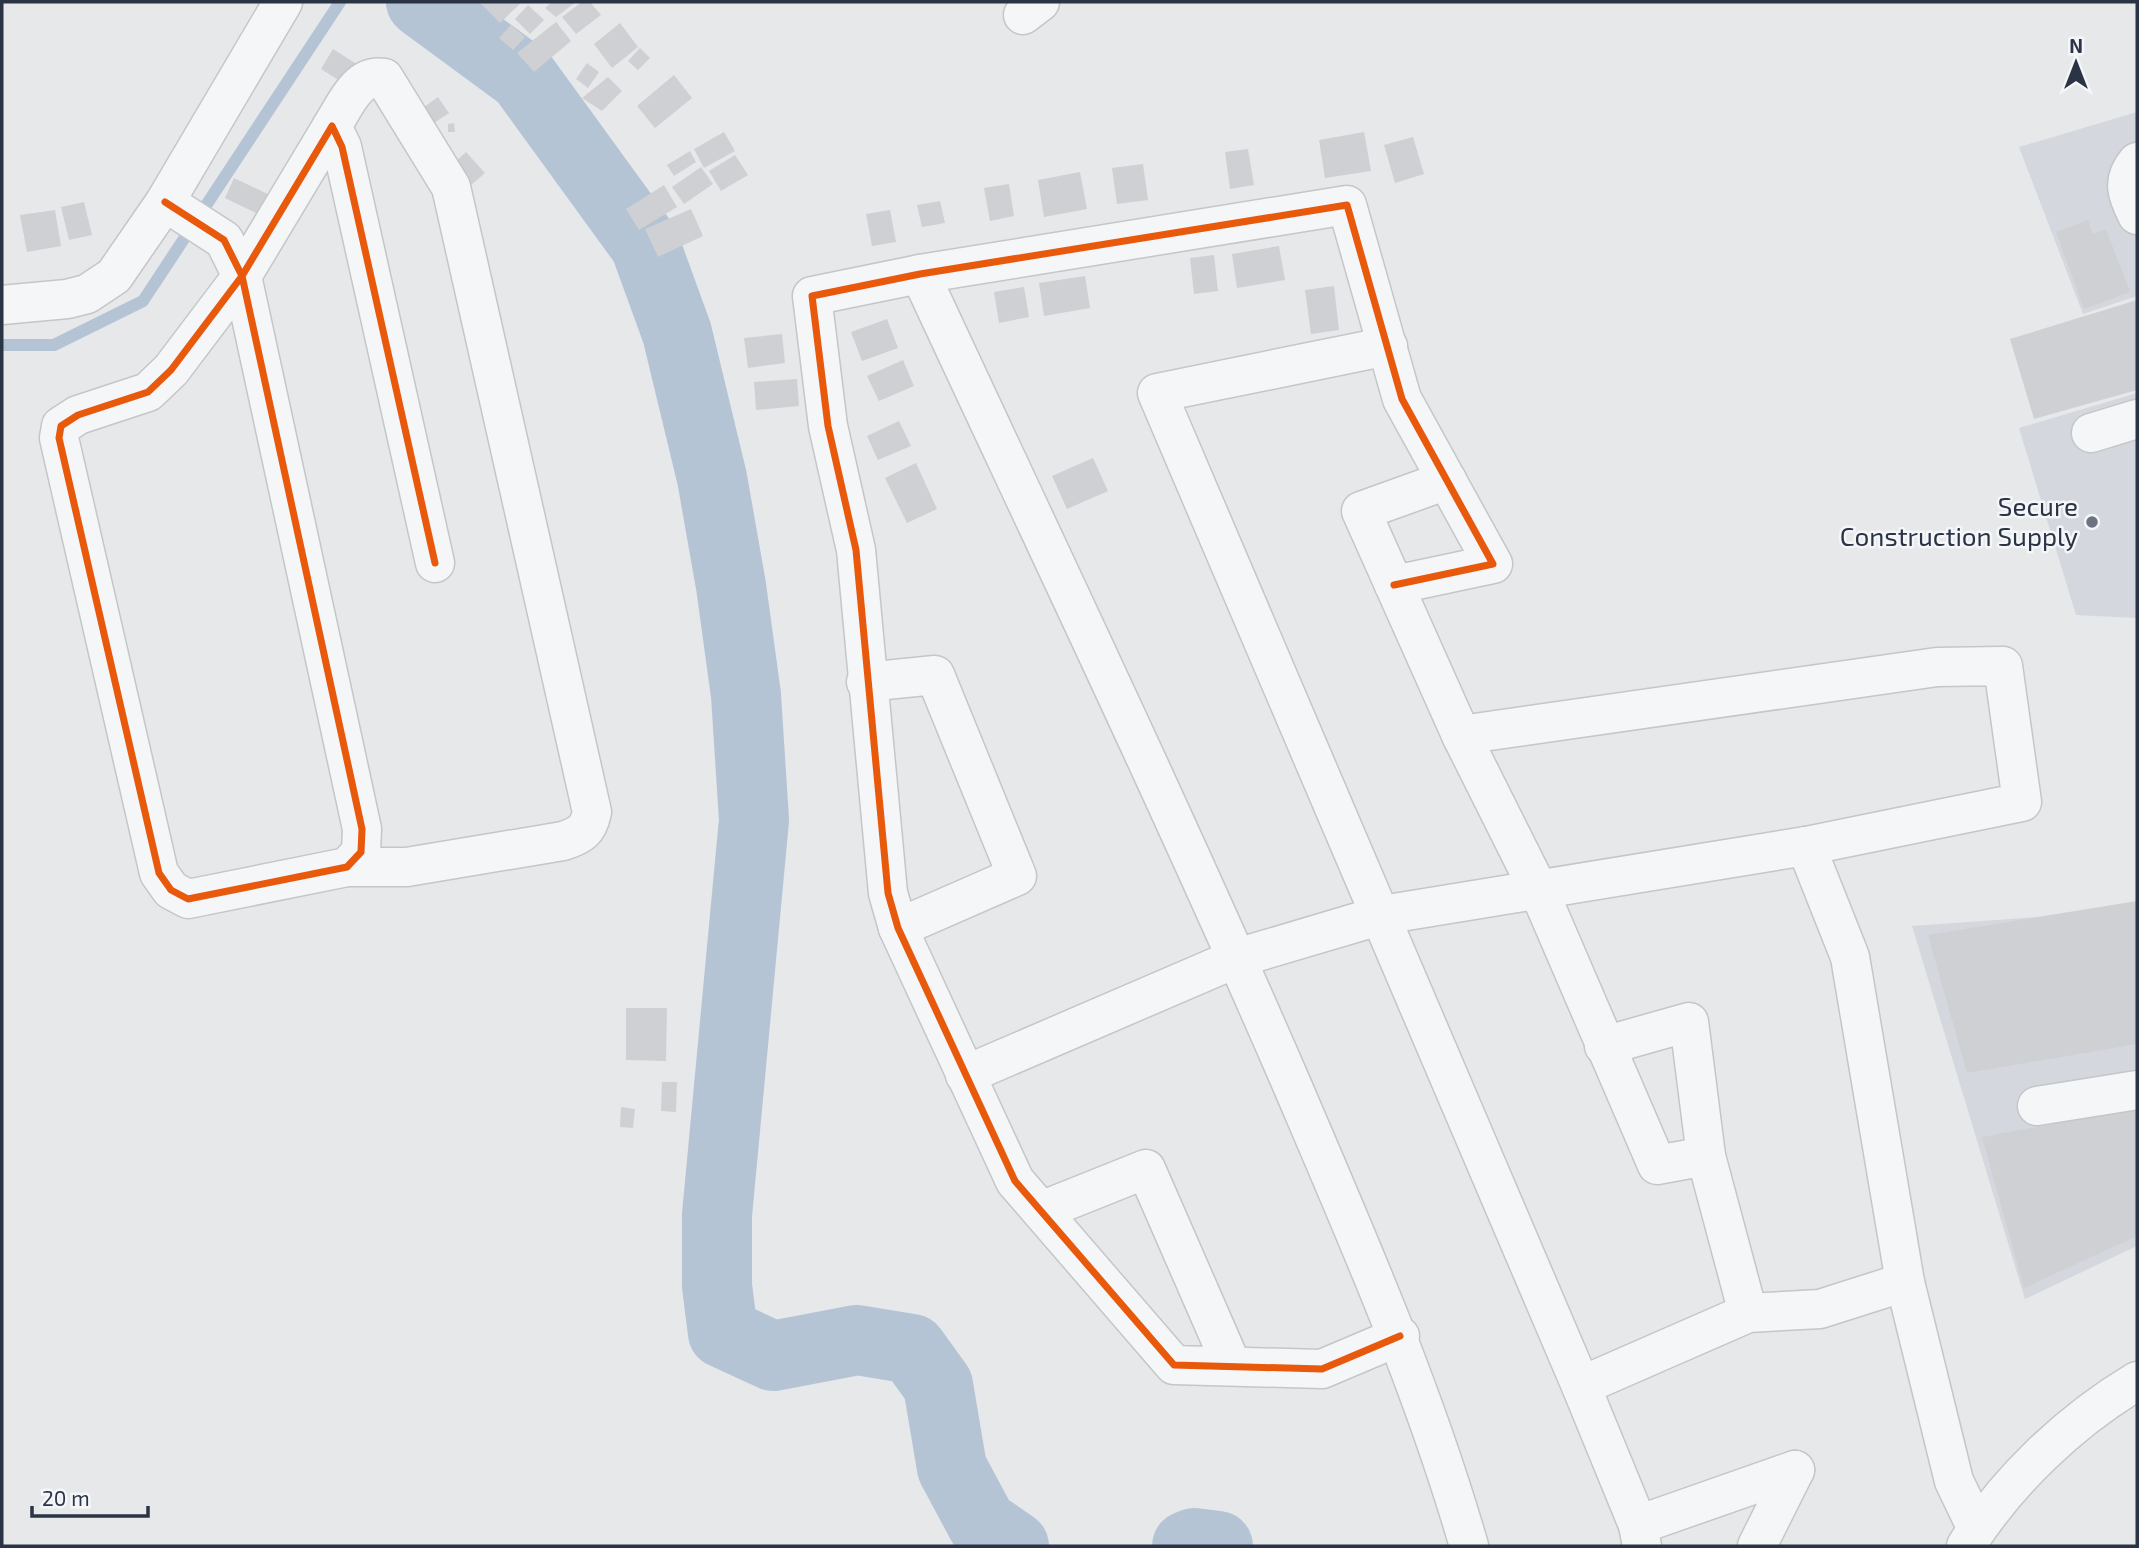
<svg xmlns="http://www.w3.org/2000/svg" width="2139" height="1548" viewBox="0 0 2139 1548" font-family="'Exo 2',sans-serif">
<rect width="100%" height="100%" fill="#e6e8ea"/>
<g fill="#d4d7dd">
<polygon points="2137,112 2137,296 2083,314 2019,147"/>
<polygon points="2137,393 2137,618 2076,615 2019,428"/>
<polygon points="2137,910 2137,1246 2025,1299 1912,926"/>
</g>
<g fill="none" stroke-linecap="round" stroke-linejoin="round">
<polyline stroke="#b4c4d5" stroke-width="12" points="2,345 54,345 143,301 340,2"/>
<g stroke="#b4c4d5" stroke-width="70">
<polyline points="421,2 523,77 645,245 677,333 712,478 731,586 746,695 754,820 717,1215 717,1286 723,1333 773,1356 857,1340 912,1349 938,1385 952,1468 982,1524 1014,1546"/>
<polyline points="1187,1546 1194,1543 1218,1546"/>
</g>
</g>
<g fill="#ced0d3">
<polygon points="479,2 522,2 500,23"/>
<polygon points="552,2 576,2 556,17 545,8"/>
<polygon points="582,2 590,2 601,15 576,34 562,17"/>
<polygon points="528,5 544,20 530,34 515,19"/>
<polygon points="556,22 571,41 534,72 517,53"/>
<polygon points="620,23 638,47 612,68 594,44"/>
<polygon points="511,25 525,37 513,50 499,38"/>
<polygon points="640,48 650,58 638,70 628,61"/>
<polygon points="333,49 363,68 351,88 321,69"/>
<polygon points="587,63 599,72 588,88 576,79"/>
<polygon points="674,75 692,98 655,128 637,106"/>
<polygon points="608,77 622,91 602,111 582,98"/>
<polygon points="438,97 449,113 431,125 420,110"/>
<polygon points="454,123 455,132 448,132 448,124"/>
<polygon points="724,132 735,151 704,168 694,149"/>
<polygon points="1364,132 1371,171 1325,178 1319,140"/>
<polygon points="1413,137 1424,174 1395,183 1384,145"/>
<polygon points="1248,149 1254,185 1230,189 1225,152"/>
<polygon points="690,151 696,162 674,176 667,165"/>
<polygon points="466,152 485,173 471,185 452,165"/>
<polygon points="735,155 748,175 721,191 709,171"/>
<polygon points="1143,164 1148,200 1117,204 1112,168"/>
<polygon points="701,167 713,184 684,204 672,187"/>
<polygon points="1080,172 1087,209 1044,217 1038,180"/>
<polygon points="234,178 276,198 266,218 225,198"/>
<polygon points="1009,184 1014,216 990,221 984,188"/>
<polygon points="664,185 677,207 639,230 626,209"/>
<polygon points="940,201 945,223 922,227 917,205"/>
<polygon points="84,202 92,235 69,240 61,207"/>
<polygon points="691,209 703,236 658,257 645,229"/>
<polygon points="55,210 61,246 27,252 20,215"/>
<polygon points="890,210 896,242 872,246 866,214"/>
<polygon points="2088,220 2093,234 2106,229 2130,292 2084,309 2056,232"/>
<polygon points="1279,246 1285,280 1237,288 1232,254"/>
<polygon points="1214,255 1218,291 1194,294 1190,258"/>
<polygon points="1085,276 1090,308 1044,316 1039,283"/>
<polygon points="1334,286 1339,330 1311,334 1305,290"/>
<polygon points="1024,287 1029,317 999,323 994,292"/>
<polygon points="2137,300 2137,390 2034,419 2010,339"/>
<polygon points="887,319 898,348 862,361 851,332"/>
<polygon points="782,334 785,363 748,368 744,338"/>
<polygon points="903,360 914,386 879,401 867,376"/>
<polygon points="797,379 799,406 756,410 754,382"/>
<polygon points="899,421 911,446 878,460 867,436"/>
<polygon points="1093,458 1108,491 1067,509 1052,476"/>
<polygon points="916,463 937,509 907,523 885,478"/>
<polygon points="2137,901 2137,1044 1967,1073 1928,935"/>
<polygon points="626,1008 667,1008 666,1061 626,1060"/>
<polygon points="662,1082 677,1082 676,1112 661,1111"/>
<polygon points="621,1107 635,1109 633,1128 620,1127"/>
<polygon points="2137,1109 2137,1236 2024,1288 1982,1137"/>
</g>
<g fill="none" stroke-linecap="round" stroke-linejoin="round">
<defs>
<g id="minor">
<polyline points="1023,15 1040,2"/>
<path d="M 332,126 C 345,106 357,73 384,78 L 451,187 L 592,812 C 588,831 581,835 563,841 L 407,867 L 347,867"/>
<path d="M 2137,162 C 2121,181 2127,195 2137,215"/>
<polyline points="165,202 224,240 242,276 362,829 361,852 347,867 188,899 171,890 159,873 59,438 61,426 78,415 148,392 171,370 242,276 332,126 342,147 435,563"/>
<path d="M 920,274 C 1045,543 1174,812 1292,1085 C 1357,1237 1423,1387 1469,1546"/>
<polyline points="2,305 67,299 87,294 114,276 165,202 283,2"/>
<polyline points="1388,346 1157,393 1581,1386 1638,1525 1642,1546"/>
<polyline points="2091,433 2137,419"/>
<polyline points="1447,480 1361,511 1461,735 1539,891 1657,1165 1706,1156"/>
<polyline points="1394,585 1493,564 1402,399 1347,205 920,274 812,296 828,426 856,550 888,893 898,928 1015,1181 1174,1365 1322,1369 1400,1336"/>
<polyline points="866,682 935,675 1017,876 898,928"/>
<polyline points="1806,846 1850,957 1905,1282 1954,1481 1977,1529"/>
<polyline points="1604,1046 1689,1022 1706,1156 1748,1313"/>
<polyline points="965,1075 1237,958 1382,915 1806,846 2022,802 2003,666 1937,667 1461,735"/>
<polyline points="2037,1106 2137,1090"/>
<polyline points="1041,1211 1146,1169 1232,1366"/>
<polyline points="1581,1386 1748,1313 1820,1309 1905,1282"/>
<polyline points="1638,1525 1795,1470"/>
<polyline points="1757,1546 1795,1470"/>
<path d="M 1966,1546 C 2008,1480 2070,1421 2137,1381"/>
</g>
</defs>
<use href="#minor" stroke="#c4c6c8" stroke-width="41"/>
<use href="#minor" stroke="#f5f6f7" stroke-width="38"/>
<defs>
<g id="cycleway">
<polyline points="165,202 224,240 242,276 362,829 361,852 347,867 188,899 171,890 159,873 59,438 61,426 78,415 148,392 171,370 242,276 332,126 342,147 435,563"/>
<polyline points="1394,585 1493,564 1402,399 1347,205 920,274 812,296 828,426 856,550 888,893 898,928 1015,1181 1174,1365 1322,1369 1400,1336"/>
</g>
</defs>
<use href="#cycleway" stroke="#f4f6f9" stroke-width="11"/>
<use href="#cycleway" stroke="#e8590c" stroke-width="7"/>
</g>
<circle fill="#6c737f" stroke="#f4f6f9" stroke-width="2.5" cx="2092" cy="522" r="7"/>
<g text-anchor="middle" stroke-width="5" stroke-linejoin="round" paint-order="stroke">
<g font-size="26" fill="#2b3445" stroke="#f4f6f9" text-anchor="end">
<text x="2078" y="516">Secure<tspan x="2078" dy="30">Construction Supply</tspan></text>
</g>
</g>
<rect width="2139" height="1548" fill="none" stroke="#2b3445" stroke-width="7"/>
<g transform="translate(2076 63)" stroke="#f4f6f9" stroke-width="5" paint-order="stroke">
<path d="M0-5L12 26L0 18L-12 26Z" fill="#2b3445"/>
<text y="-10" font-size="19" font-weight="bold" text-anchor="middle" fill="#2b3445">N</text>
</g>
<path d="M32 1506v10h116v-10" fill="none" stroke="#2b3445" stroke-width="3.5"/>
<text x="42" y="1506" font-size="21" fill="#2b3445" stroke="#f4f6f9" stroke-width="5" paint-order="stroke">20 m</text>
</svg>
